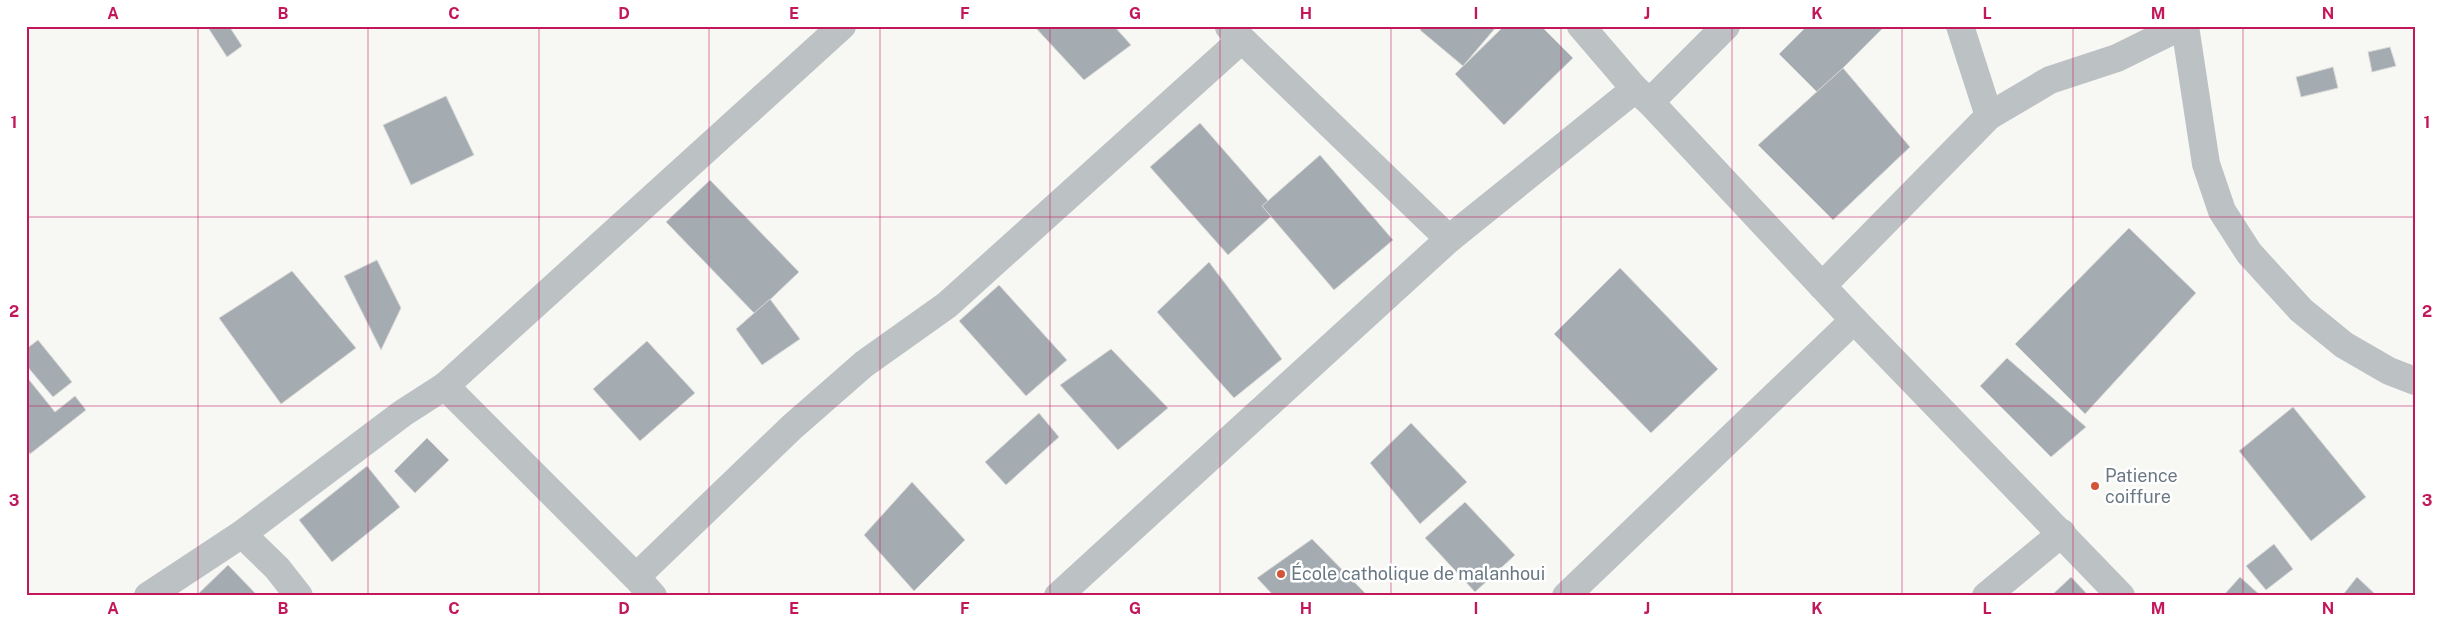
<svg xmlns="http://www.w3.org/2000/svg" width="2441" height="622" viewBox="0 0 2441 622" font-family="'Public Sans',sans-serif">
<rect width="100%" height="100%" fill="#f7f7f4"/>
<g fill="#a4acb1" stroke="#d9d9d7">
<polygon points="207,26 229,26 242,46 227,57"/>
<polygon points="1034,26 1114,26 1131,45 1084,80"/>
<polygon points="1423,26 1497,26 1463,66 1420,30"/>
<polygon points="1504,26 1541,26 1573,58 1504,125 1455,74"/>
<polygon points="1807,26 1883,26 1884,27 1818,93 1779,54"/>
<polygon points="2390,47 2396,66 2372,72 2368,52"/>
<polygon points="2333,67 2338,88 2301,97 2296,77"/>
<polygon points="1843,68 1910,147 1833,220 1758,145"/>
<polygon points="446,96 474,155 411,185 383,125"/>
<polygon points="1200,123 1277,211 1228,255 1150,167"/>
<polygon points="1320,155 1393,240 1334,290 1262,206"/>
<polygon points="710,180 799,272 755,314 666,222"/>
<polygon points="2129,228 2196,293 2085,414 2015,344"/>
<polygon points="377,260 401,308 381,350 344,276"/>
<polygon points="1209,262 1282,359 1234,398 1157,312"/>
<polygon points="1620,268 1718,369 1651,433 1554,334"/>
<polygon points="292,271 356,348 281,404 219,318"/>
<polygon points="999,285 1067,360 1026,396 959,321"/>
<polygon points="770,299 800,339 762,365 736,329"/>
<polygon points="38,340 72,382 53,397 26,365 26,349"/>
<polygon points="647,341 695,393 640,441 593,389"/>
<polygon points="1111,349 1168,408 1118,450 1060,385"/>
<polygon points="2007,358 2086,427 2051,457 1980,386"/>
<polygon points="26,376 55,412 75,396 86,410 30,454 26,448"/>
<polygon points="2293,407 2366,497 2311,541 2239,451"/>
<polygon points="1039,413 1059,437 1006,485 985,462"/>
<polygon points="1411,423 1467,482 1420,524 1370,463"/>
<polygon points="427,438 449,460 415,493 394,471"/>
<polygon points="367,466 400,507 332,562 299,520"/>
<polygon points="912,482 965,540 914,591 864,535"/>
<polygon points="1465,502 1515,555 1475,592 1425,538"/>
<polygon points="1312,539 1368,596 1274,596 1257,578"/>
<polygon points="2274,544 2293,569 2266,590 2246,566"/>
<polygon points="228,565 258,596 196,596"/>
<polygon points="2071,577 2089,596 2051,596"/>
<polygon points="2240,577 2261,596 2223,596"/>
<polygon points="2357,577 2377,596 2342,596"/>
</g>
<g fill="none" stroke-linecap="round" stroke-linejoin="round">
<g stroke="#bcc1c4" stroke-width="28">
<polyline points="1581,26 1635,89 1650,102 1854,320 2121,596"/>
<polyline points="2185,26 2206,164 2222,211 2249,253 2301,310 2344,345 2389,371 2415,381"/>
<polyline points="1229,27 1449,239"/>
<polyline points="1650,102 1726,26"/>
<polyline points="1989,116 2050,80 2117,58 2182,26"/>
<polyline points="1822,286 1989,116 1960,26"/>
<polyline points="445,386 636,577 653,596"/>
<polyline points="242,534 277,568 299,596"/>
<polyline points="636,577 792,427 864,364 947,305 1240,41"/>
<polyline points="148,596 242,534 403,413 445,386 842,26"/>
<polyline points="1058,596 1449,239 1635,89"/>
<polyline points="1566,596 1854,320"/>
<polyline points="1986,596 2062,533"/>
</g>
</g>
<path fill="none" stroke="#c2185b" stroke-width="1" stroke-opacity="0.55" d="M 198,26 L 198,596M 368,26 L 368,596M 539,26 L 539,596M 709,26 L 709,596M 880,26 L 880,596M 1050,26 L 1050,596M 1220,26 L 1220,596M 1391,26 L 1391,596M 1561,26 L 1561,596M 1732,26 L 1732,596M 1902,26 L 1902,596M 2073,26 L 2073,596M 2243,26 L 2243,596M 26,217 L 2415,217M 26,406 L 2415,406"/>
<g fill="#d35539" stroke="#fff" stroke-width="2">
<circle cx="2095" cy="486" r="5"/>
<circle cx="1281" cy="574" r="5"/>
</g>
<g text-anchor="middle" stroke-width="5" stroke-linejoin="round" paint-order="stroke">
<g font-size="18" fill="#697883" stroke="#fff" text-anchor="start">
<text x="2105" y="482">Patience<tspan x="2105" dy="21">coiffure</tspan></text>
<text x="1291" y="580">École catholique de malanhoui</text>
</g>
</g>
<rect width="2441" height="622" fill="none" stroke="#ffffff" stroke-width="55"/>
<rect x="28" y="28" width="2386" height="566" fill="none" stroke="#c2185b" stroke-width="2"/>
<g font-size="16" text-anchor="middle" font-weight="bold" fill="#c2185b">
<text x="113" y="19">A</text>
<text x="283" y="19">B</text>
<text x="454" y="19">C</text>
<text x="624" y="19">D</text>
<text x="794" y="19">E</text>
<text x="965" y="19">F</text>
<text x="1135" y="19">G</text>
<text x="1306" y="19">H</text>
<text x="1476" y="19">I</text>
<text x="1647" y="19">J</text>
<text x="1817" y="19">K</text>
<text x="1987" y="19">L</text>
<text x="2158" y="19">M</text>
<text x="2328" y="19">N</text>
<text x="14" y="128">1</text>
<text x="2427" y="128">1</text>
<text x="14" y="317">2</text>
<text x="2427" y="317">2</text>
<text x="14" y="506">3</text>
<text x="2427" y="506">3</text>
<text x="113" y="614">A</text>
<text x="283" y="614">B</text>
<text x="454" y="614">C</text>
<text x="624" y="614">D</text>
<text x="794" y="614">E</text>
<text x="965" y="614">F</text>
<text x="1135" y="614">G</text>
<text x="1306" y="614">H</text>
<text x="1476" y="614">I</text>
<text x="1647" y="614">J</text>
<text x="1817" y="614">K</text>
<text x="1987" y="614">L</text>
<text x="2158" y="614">M</text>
<text x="2328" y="614">N</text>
</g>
</svg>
